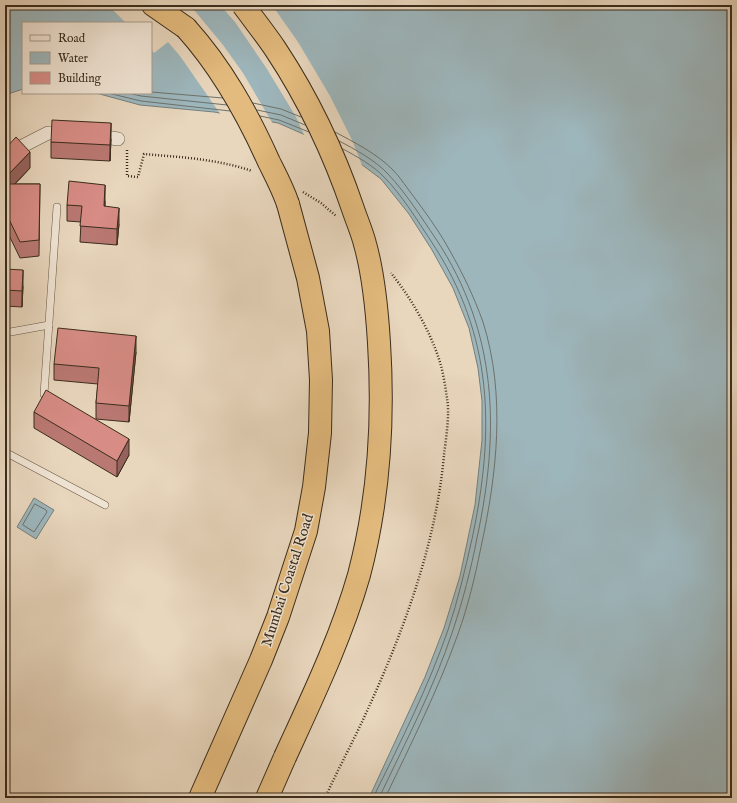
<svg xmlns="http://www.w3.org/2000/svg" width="737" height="803" viewBox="0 0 737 803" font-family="'IM FELL English',serif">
<rect width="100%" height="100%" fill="#e8d6bd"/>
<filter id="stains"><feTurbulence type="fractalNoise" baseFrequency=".005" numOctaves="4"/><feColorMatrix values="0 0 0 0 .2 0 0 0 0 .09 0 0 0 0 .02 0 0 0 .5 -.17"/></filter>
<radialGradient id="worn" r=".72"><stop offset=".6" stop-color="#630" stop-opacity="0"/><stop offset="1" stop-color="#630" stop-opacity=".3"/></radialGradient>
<g fill="#9db6bc" stroke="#757f7c">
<polygon points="5,5 732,5 732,798 369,798 425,677 444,628 460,576 475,505 482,440 482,401 478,368 469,328 453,288 432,250 409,214 381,179 353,158 317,140 278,123 214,112 140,105 96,93 151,93 151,23 23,23 23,89 5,95"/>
<polygon points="34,498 54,510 36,539 17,527"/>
</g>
<g fill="#e8d6bd">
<polygon points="108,5 190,5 223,45 243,73 273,124 221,115 180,56 168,42 154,53 151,49 151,23 126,23"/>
<polygon points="220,5 272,5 298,42 330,96 352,140 363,168 352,160 305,137 296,117 267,69 235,22"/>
</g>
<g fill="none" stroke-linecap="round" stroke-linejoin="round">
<g stroke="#6c726c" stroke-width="1">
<polyline points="151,92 223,98"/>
<polyline points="108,93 141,101 230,111"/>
<polyline points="128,93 141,96 227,105"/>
<polyline points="253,103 281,109 301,117"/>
<polyline points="257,110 281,115 305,125"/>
<polyline points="260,116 279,120 309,132"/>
<path d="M 335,132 C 354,142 377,154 392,169 C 398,175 403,182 408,189 C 423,209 438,229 450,251 C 463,274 474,297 483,322 C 506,395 497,474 481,547 C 475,577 468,606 458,634 C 438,690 411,744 385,798"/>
<path d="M 339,141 C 355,149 376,161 388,174 C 406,193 421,217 436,239 C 498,333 500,431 477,538 C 471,569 463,600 453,630 C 434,688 405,743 379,798"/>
<path d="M 343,149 C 356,156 374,166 384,177 C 402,195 417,220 431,241 C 494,336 495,431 472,539 C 465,570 458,600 448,630 C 428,688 400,743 373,798"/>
<polygon points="35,504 46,510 47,512 34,532 23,525"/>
</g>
<defs>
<g id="service">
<polyline points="5,333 49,325"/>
<polyline points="44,394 57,207"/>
<polyline points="5,452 105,505"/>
</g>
<g id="minor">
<polyline points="93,135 118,139"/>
<polyline points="5,155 48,133 68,133"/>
</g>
<g id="motorway">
<polyline points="153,5 186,28"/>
<polyline points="200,798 261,660 278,617 306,531 314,487 320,433 321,380 318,331 308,278 288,204"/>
<polyline points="267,798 285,757"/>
</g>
</defs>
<use href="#service" stroke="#665745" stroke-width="8"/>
<use href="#minor" stroke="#665745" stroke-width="14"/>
<use href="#motorway" stroke="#3a2d1d" stroke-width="24"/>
<g stroke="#3a2d1d" stroke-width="2.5" stroke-dasharray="1 2" stroke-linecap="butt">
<path d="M 127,150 L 127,176 L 138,177 L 144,154 C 180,157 217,159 252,171"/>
<polyline points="303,192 321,203 336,216"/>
<path d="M 325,798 C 338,769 354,740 367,711 C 404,630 436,544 444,455 C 446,438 450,414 447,398 C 445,385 443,371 439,359 C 429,329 411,298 391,273"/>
</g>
<use href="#service" stroke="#f0e4d4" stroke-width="7"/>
<use href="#minor" stroke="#f0e4d4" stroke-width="13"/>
<use href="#motorway" stroke="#e4bb7e" stroke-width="22"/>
<defs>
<g id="motorway-bridge">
<path d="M 243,5 C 254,20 266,35 276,50 C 309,100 334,153 353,209 C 357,221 362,232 365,244 C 374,276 377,310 379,343 C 384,421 379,499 359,575 C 341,638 312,698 285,757"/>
<path d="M 186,28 C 222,68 247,113 269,162 C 276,176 283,189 288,204"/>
</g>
</defs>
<use href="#motorway-bridge" stroke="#3a2d1d" stroke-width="24" stroke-linecap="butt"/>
<use href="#motorway-bridge" stroke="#e4bb7e" stroke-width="22"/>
</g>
<g fill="#b97872" stroke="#3a2d1d">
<polygon points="111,139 110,161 51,158 51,142"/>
<polygon points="5,149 30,168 15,184 40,184 39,256 20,258 5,227"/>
<polygon points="105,201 105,207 119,224 117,245 80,242 81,222 67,221 67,205"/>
<polygon points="5,269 23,286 22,307 5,306"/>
<polygon points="136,352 129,422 96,419 96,403 98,384 54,380 54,364"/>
<polygon points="34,412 129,455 117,477 34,428"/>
</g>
<g fill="#96625d" stroke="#3a2d1d">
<polygon points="111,123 111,139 110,161 110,145"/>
<polygon points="30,152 30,168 5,194 5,178"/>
<polygon points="105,185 105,201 104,223 104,206"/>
<polygon points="119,208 119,224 117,245 117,229"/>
<polygon points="23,270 23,286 22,307 22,291"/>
<polygon points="136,336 136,352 129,422 129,406"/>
<polygon points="129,439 129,455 117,477 117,461"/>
</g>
<g fill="#d78c85" stroke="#3a2d1d">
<polygon points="52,120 111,123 110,145 51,142"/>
<polygon points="16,137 30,152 5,178 5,149"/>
<polygon points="69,181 105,185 104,206 119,208 117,229 80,226 82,206 67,205"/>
<polygon points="10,184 40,184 39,240 20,242 5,211 5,189"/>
<polygon points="5,269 23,270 22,291 5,290"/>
<polygon points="58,328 136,336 129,406 96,403 99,368 54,364"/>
<polygon points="46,390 129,439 117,461 34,412"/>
</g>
<g text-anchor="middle" stroke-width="3" stroke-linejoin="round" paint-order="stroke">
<g font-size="15" fill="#3a2d1d" stroke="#f0e4d4">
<text transform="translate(287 580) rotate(-72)" y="5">Mumbai Coastal Road</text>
</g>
</g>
<rect width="737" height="803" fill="none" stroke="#e8d6bd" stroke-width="20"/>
<rect x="6" y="6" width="725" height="791" fill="none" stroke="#3a2d1d" stroke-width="2"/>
<rect x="10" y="10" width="717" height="783" fill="none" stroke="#3a2d1d"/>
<rect x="22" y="22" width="130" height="72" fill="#f0e4d4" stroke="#a79b8b"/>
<rect x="30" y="35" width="20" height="6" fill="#f0e4d4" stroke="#a79b8b"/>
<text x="58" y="42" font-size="12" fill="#3a2d1d">Road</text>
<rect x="30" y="52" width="20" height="12" fill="#9db6bc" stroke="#a79b8b"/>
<text x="58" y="62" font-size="12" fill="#3a2d1d">Water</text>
<rect x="30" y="72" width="20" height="12" fill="#d78c85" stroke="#a79b8b"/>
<text x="58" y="82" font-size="12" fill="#3a2d1d">Building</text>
<rect width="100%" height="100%" filter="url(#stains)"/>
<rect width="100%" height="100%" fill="url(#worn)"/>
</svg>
